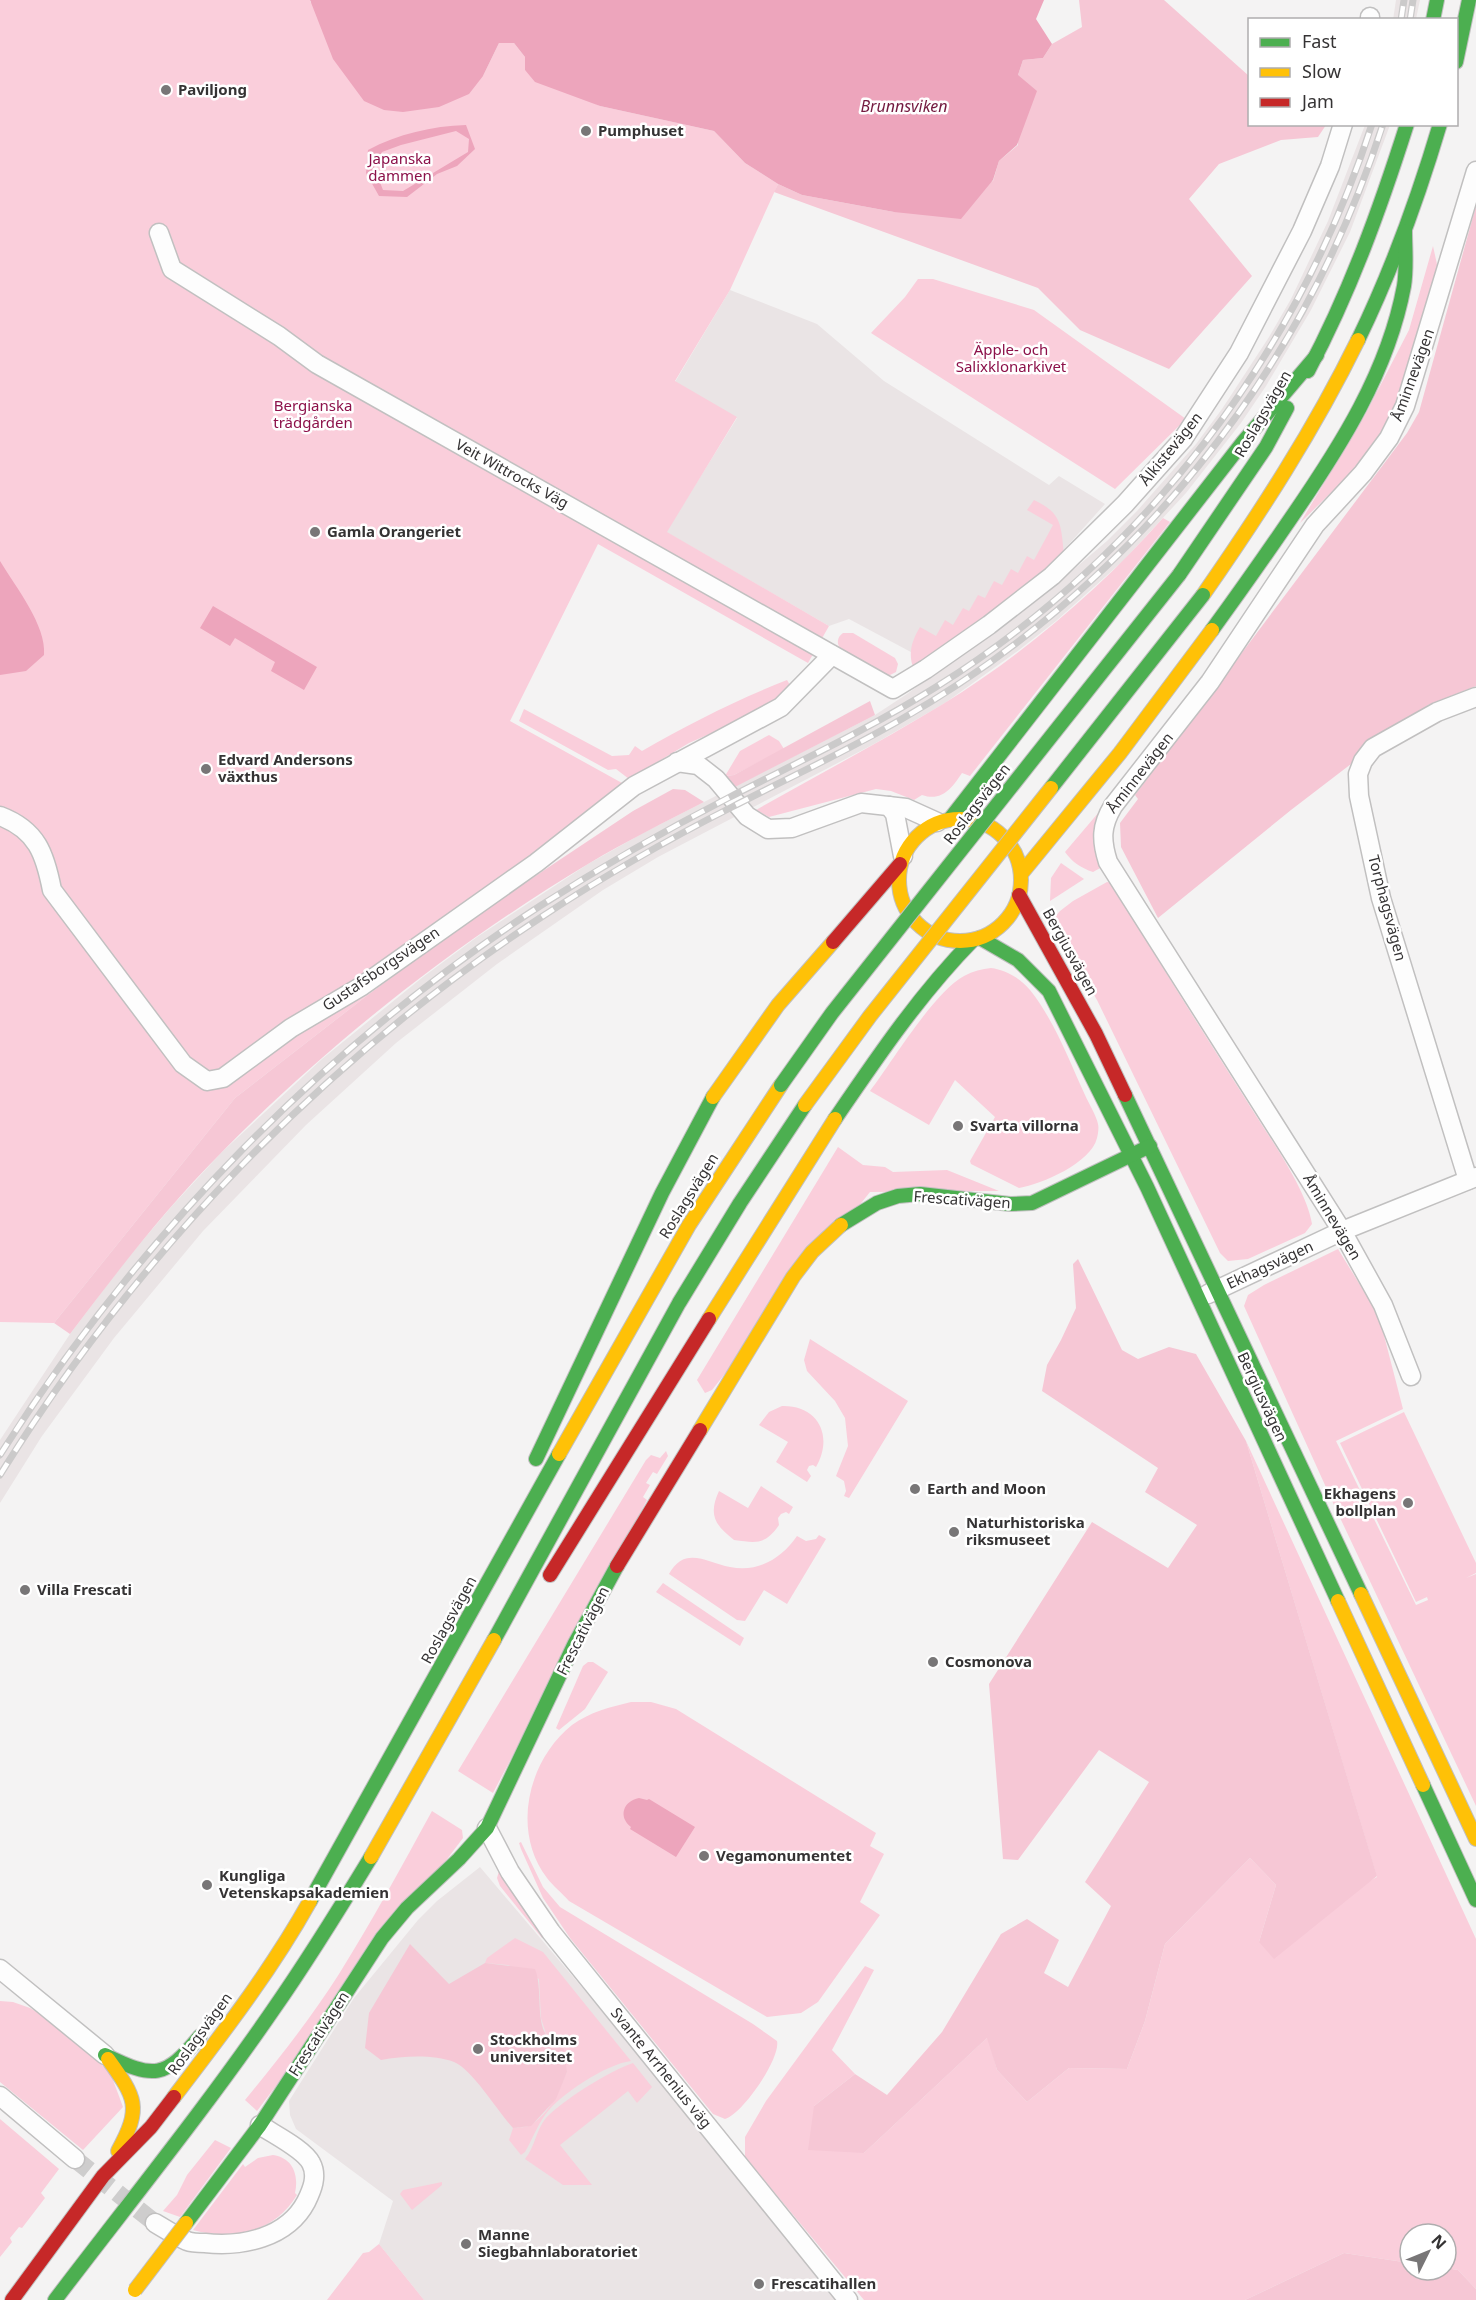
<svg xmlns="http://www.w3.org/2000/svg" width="1476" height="2300" viewBox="0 0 1476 2300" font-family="'Noto Sans',sans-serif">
<rect width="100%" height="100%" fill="#f4f3f3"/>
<g fill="#eae4e5">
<polygon points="1396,0 1420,0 1416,19 1393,20"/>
<polygon points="1365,125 1390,125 1350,232 1311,310 1266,386 1241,423 1186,493 1124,560 1056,621 1019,650 945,703 874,744 658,857 603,890 497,964 396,1043 306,1125 203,1231 114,1338 42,1436 0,1503 0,1440 70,1334 126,1260 172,1206 221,1153 322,1059 423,977 477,937 588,864 645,832 875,715 907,694 1039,599 1107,541 1137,511 1196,444 1222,409 1269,337 1291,299 1328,221"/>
<polygon points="730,290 817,324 884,381 1049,485 1059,476 1105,504 1060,554 924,659 849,619 829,626 666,532 737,418 675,382"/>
<polygon points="480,1867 847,2300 424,2300 379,2244 393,2201 296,2129 290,2115 289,2101 354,1998 418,1920 437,1901"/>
</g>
<g fill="#facedb">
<polygon points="0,0 310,0 310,2 483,76 499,43 514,43 525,57 525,70 600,106 714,131 745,163 778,184 730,290 675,381 737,417 667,532 829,626 808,663 598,544 510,721 622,783 504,877 373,970 369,994 235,1098 54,1323 0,1322"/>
<polygon points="1433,246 1438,269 1409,368 1392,417 1354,470 1300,523 1365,415 1409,330"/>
<polygon points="918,279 933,279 1034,310 1186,419 1115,489 871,333 905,297"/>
<path d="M 1034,500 C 1062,513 1061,525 1064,555 L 1004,606 L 913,667 C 908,653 912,640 920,627 L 936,636 L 945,620 L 953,625 L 963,608 L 969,611 L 978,595 L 985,598 L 994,581 L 1002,585 L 1011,569 L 1018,573 L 1027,556 L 1034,560 L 1053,525 L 1027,510 Z"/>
<path d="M 1163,518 L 1170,522 L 970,776 L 962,773 C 952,788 942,802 922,795 L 914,800 L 891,791 L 876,789 L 769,817 L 756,810 C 818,775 882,741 943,704 C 1024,654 1100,589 1163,518 Z"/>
<path d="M 843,633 L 853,633 L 895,658 L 898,664 L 896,672 L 888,676 L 841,649 C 836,644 837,637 843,633 Z"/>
<path d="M 787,680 L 793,690 L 732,724 L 689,743 L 629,779 L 616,769 L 608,770 L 519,721 L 524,709 L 612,756 L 629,755 L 635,746 L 642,751 C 689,724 736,700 787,680 Z"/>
<polygon points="769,735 779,741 784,749 734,775 725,776 740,751"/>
<path d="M 1099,812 C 1094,835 1093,844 1102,867 L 1093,872 C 1081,868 1072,862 1065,852 Z"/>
<polygon points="1061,863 1084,879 1050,901 1051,878"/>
<path d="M 1107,882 L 1113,883 C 1155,958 1202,1030 1248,1103 C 1267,1134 1307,1189 1312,1224 L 1305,1233 L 1248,1259 L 1228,1261 L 1220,1253 L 1097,1000 L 1054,928 L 1052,920 L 1060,911 L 1073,901 Z"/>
<path d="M 991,968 C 1006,970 1020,978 1030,990 C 1054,1020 1069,1060 1085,1095 C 1089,1104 1096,1115 1098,1124 C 1099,1128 1098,1134 1097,1138 C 1091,1163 1042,1184 1019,1188 L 971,1164 L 970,1161 L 995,1117 L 955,1080 L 929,1125 L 870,1091 C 892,1062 934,992 964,976 C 973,971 982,969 991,968 Z"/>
<polygon points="838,1147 863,1165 885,1167 893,1172 947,1170 999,1191 870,1192 712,1390 705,1393 697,1380"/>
<polygon points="1338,1249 1379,1316 1403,1409 1336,1441 1416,1605 1428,1600 1427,1597 1416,1602 1340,1443 1404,1412 1476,1563 1476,1573 1466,1578 1476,1574 1476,1806 1334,1505 1244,1306 1248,1295 1264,1285"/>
<polygon points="810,1339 908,1401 849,1498 844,1496 846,1491 844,1481 836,1476 848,1446 845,1418 835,1401 807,1371 804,1360"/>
<path d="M 782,1406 C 818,1405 834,1436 816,1467 L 813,1465 L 809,1466 L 807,1470 L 811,1476 L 807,1482 L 776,1462 L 788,1442 L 759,1425 L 769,1412 Z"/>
<polygon points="1246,1441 1476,1939 1476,2289 1458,2270 1446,2268 1446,2234 1410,2234 1410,2263 1344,2253 1245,2300 864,2300 745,2157 745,2137 766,2101 865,1966 874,1970 832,2050 855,2074 814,2106 864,2153 988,2037 997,2070 1027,2102 1069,2068 1127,2069 1145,2021 1165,1944 1250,1858 1276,1885 1259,1942 1377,1877"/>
<polygon points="666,1451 668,1456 657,1474 653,1472 646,1483 650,1485 643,1497 647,1500 493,1793 458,1771 646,1460 651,1455 660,1458"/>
<path d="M 761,1486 L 793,1507 L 789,1514 L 786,1512 L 781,1514 L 778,1518 L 779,1525 C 765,1545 757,1543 734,1540 C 715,1525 708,1515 719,1491 L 748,1508 Z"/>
<path d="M 819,1535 L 826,1539 L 787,1604 L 764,1590 L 745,1621 L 737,1620 L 669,1574 C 685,1545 707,1563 730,1567 C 758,1573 782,1558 797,1536 L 806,1541 L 816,1539 Z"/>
<polygon points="663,1583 744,1638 740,1646 656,1592"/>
<polygon points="588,1662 593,1662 608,1672 585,1709 559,1730 556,1728 583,1666"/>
<path d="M 631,1702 L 651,1702 L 676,1709 L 876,1833 L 870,1846 L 884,1854 L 860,1902 L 880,1915 L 818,2002 L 801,2013 L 767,2017 L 569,1901 C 562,1893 553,1886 547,1878 C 511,1831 528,1760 572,1725 C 590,1712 610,1707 631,1702 Z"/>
<path d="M 432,1811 L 462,1830 L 463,1838 L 257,2111 L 245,2100 C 278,2060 311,2018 339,1974 C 372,1921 402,1866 432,1811 Z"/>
<path d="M 521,1842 L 543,1887 L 560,1907 L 753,2024 L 777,2041 C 781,2058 742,2115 725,2119 L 713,2114 L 570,1938 L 543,1898 L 521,1849 L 519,1843 Z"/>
<polygon points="499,1871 544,1936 542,1938 500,1886 497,1878"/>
<path d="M 515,1938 L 543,1952 L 631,2061 C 606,2064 559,2095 545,2115 C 537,2126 532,2140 525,2152 L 521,2155 L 509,2140 L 513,2128 C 519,2127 527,2128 532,2124 C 551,2112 558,2091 567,2072 L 554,2041 L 547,2037 L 541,2018 L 539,1979 L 508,1965 L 485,1963 L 487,1958 Z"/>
<polygon points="0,2001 13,2002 30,2008 42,2015 75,2042 110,2072 123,2107 83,2150 0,2082"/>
<path d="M 633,2063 L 652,2087 L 637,2103 L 628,2091 L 560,2145 L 592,2185 L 563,2185 L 525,2159 C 535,2147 536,2130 546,2118 C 563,2100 609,2071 633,2063 Z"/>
<polygon points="0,2119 59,2169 41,2193 45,2198 22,2228 19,2227 10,2238 12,2242 0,2257"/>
<polygon points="215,2140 231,2148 180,2217 163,2211 177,2195 187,2175"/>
<path d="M 273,2155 C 293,2158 299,2175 295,2193 L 297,2195 C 275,2232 233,2241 193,2230 L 243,2164 L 245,2167 L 258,2158 Z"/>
<polygon points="442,2182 442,2185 412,2210 400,2194 403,2190"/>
<polygon points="379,2244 424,2300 327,2300 363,2253 369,2252"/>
</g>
<g fill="#f6c7d5">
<polygon points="1079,0 1164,0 1249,76 1250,124 1326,125 1318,137 1281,140 1219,164 1189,199 1252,276 1169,369 1080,330 1038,288 774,192 778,184 802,195 894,212 993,181 999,161 1018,145 1018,75 1023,60 1043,58 1052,44 1082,27"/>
<polygon points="1476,206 1476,686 1428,705 1291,810 1158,918 1121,847 1120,823 1138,799 1135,795 1407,433 1419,412"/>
<polygon points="870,701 875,715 733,788 725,776 734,775"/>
<path d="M 673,789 L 685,790 L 704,802 C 665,822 625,842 588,864 C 456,943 328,1044 221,1153 C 165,1209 117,1272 70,1334 L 54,1323 L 235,1098 L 369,994 L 471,919 L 633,811 Z"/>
<polygon points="1078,1259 1122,1350 1138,1359 1169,1347 1196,1354 1246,1441 1377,1876 1274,1959 1259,1942 1276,1885 1250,1858 1165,1944 1145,2021 1127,2069 1069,2068 1027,2102 997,2070 987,2038 864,2153 808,2150 814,2106 855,2074 887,2095 942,2032 1001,1934 1027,1919 1059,1940 1044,1973 1068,1987 1111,1906 1085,1882 1149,1782 1099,1750 1018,1860 1003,1859 989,1684 1092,1522 1168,1568 1197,1525 1145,1492 1158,1468 1042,1391 1047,1365 1061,1340 1076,1308 1073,1264"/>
<path d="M 410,1944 L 449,1984 L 485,1963 L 535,1969 C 543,1988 535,2023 548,2037 C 552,2041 559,2045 564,2049 L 567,2072 L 556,2099 L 531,2126 L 513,2128 C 498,2112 473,2070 454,2062 C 433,2054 403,2056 381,2060 L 365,2048 L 369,2013 Z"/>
<polygon points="1344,2253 1410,2263 1410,2270 1446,2268 1458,2270 1476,2289 1476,2300 1245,2300"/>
</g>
<g fill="#eda5bc" fill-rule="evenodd">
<polygon points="310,0 1044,0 1036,19 1052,44 1043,58 1023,60 1018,75 1037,91 1017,145 999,161 993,180 961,219 894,212 802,195 778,184 745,163 714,131 600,106 535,82 525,70 525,57 514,43 499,43 483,76 469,94 439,107 403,112 384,110 364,101 333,59"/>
<path d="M 466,125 L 475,149 L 457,166 L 437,174 L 407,197 L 379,196 L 366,173 L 368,150 C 398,134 432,126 466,125 ZM 456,131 L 469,139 L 468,152 L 403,191 L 383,190 L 374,167 L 382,152 L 401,145 Z"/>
<path d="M 0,561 C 15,586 47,626 44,655 L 26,671 L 0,675 Z"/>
<polygon points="213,606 317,667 304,690 271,671 275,662 235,638 230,646 200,628"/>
<path d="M 639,1798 L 647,1800 L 649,1799 L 695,1827 L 676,1857 L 630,1829 L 631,1827 C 618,1817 623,1801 639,1798 Z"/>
</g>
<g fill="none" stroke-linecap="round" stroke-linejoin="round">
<polyline stroke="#cecdcd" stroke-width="18" stroke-dasharray="18 9" stroke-linecap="butt" points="75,2159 155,2223"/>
<defs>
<g id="street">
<polyline points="1370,20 1370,17"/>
<polyline points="159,233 172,269 279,336 317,364 893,689 926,669 989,625 1052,576 1125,504 1183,439 1239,353 1302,231 1330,166 1343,124"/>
<polyline points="677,762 698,765 716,779 747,816 768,829 792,828 861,803 906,808 937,822"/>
<polyline points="889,806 895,814 903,856"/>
<path d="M 0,816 C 37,830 45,854 52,890 L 183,1064 L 207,1081 L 223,1078 L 291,1028 L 362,986 L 536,863 L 634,786 L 781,707 L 832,655"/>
<polyline points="1468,1180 1381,898 1359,796 1358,774 1363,761 1373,748 1437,712 1476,697"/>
<polyline points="1208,1294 1342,1231 1476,1177"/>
<path d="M 1411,1376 L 1383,1305 L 1342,1231 L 1108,862 C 1101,840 1101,826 1113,806 L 1210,682 L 1315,525 L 1363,473 L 1389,438 L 1405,406 L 1476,171"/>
<polyline points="487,1828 510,1872 551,1932 848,2300"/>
<polyline points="0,1969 105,2055"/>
<polyline points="0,2096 75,2159"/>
<path d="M 155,2223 C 165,2229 176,2236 187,2241 C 192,2243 199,2243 205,2243 C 242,2247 287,2238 306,2202 C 312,2190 318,2176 311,2163 C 304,2149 273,2134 260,2125"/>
</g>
<g id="fast">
<polyline points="1433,20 1437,0"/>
<polyline points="1456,62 1469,0"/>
<path d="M 1358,340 C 1392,270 1418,198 1440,124"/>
<path d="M 1308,371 C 1350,292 1380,209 1407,124"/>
<polyline points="1179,575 1266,447 1287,408"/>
<path d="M 1212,630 C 1239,593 1265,556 1291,518 C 1340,447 1388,372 1404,286 C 1407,268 1405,249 1405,231"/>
<polyline points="950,819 1243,442 1317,355"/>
<polyline points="980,938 1018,960 1049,991 1147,1187 1338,1601"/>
<polyline points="1125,1095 1361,1594"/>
<path d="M 835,1119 C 878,1056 920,994 973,940"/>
<polyline points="841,1225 877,1203 898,1196 920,1194 1010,1204 1032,1203 1150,1146"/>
<polyline points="536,1459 662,1193 713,1097"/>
<polyline points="494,1640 679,1303 740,1203 805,1105"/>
<polyline points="1423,1785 1476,1900"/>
<polyline points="310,1901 559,1454"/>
<path d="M 105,2055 C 154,2079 165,2079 200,2036"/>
<polyline points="186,2223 260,2125 382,1938 407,1908 459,1859 487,1828 575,1643 617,1566"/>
<path d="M 55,2300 C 128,2204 205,2109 273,2010 C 308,1960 340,1908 371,1857"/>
</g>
<g id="slow">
<path d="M 1203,595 C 1260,513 1314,430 1358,340"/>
<circle cx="960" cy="880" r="61"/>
<polyline points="1021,874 1120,753 1212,630"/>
<polyline points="713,1097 778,1005 833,942"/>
<polyline points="709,1319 835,1119"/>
<polyline points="700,1430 793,1277 812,1252 841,1225"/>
<polyline points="559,1454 689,1225 781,1085"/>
<polyline points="1361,1594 1476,1839"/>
<polyline points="1338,1601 1423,1785"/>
<polyline points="371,1857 494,1640"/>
<path d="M 108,2059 C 136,2098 142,2107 118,2151"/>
<path d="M 174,2097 C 222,2034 271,1971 310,1901"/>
</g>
<g id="jam">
<polyline points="1019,895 1096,1034 1125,1095"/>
<polyline points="833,942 900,864"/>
<polyline points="617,1566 700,1430"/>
<polyline points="550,1575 709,1319"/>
<polyline points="12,2300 103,2176 151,2127 174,2097"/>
</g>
</defs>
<use href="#street" stroke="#c1c0c0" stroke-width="21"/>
<use href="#fast" stroke="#c1c0c0" stroke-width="16"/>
<use href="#slow" stroke="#c1c0c0" stroke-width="16"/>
<use href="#jam" stroke="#c1c0c0" stroke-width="16"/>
<use href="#street" stroke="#fdfdfd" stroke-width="18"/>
<use href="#fast" stroke="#4caf50" stroke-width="14"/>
<use href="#slow" stroke="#ffc107" stroke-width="14"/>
<use href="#jam" stroke="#c62828" stroke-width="14"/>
<defs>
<g id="rail">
<polyline points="1401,20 1404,0"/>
<polyline points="1410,20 1413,0"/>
<path d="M 0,1455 C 138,1237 324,1046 540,906 C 601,867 664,831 728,798 C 798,762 869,729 936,687 C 1143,558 1297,356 1372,124"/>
<path d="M 0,1475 C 138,1252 324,1060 543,916 C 604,876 667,840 732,807 C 788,778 845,752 900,720 C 1129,589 1302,377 1383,124"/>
</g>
</defs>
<use href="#rail" stroke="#cbcaca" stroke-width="7"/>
<use href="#rail" stroke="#fff" stroke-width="4.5" stroke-dasharray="14" stroke-linecap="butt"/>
<defs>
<g id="fast-bridge">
<polyline points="1051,788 1203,595"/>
<polyline points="781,1085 832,1013 1179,575"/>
</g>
<g id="slow-bridge">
<polyline points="805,1105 870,1016 1051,788"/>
<polyline points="135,2290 186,2223"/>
</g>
</defs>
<use href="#fast-bridge" stroke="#c1c0c0" stroke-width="16" stroke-linecap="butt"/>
<use href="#slow-bridge" stroke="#c1c0c0" stroke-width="16" stroke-linecap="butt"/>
<use href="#fast-bridge" stroke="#4caf50" stroke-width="14"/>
<use href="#slow-bridge" stroke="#ffc107" stroke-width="14"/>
</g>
<g fill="#787677" stroke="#fff" stroke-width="2">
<circle cx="166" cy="90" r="6"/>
<circle cx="586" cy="131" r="6"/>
<circle cx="315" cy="532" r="6"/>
<circle cx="206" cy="769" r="6"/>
<circle cx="958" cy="1126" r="6"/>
<circle cx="915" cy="1489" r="6"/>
<circle cx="1408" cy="1503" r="6"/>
<circle cx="954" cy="1532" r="6"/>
<circle cx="25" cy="1590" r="6"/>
<circle cx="933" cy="1662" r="6"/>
<circle cx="704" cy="1856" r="6"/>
<circle cx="207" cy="1885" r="6"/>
<circle cx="478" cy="2049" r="6"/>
<circle cx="466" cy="2244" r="6"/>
<circle cx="759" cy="2284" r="6"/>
</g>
<g text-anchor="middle" stroke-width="5" stroke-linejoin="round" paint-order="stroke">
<g font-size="15" font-weight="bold" fill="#353334" stroke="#fff" text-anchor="start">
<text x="178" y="95">Paviljong</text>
<text x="598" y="136">Pumphuset</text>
<text x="327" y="537">Gamla Orangeriet</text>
<text x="218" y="765">Edvard Andersons<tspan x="218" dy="17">växthus</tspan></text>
<text x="970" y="1131">Svarta villorna</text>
<text x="927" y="1494">Earth and Moon</text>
<text x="1396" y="1499" text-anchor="end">Ekhagens<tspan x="1396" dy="17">bollplan</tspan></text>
<text x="966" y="1528">Naturhistoriska<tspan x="966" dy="17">riksmuseet</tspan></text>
<text x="37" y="1595">Villa Frescati</text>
<text x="945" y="1667">Cosmonova</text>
<text x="716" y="1861">Vegamonumentet</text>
<text x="219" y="1881">Kungliga<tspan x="219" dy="17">Vetenskapsakademien</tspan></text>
<text x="490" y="2045">Stockholms<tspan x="490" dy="17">universitet</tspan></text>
<text x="478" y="2240">Manne<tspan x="478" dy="17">Siegbahnlaboratoriet</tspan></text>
<text x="771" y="2289">Frescatihallen</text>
</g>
<g font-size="15" fill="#8c114a" stroke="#fff">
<text x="400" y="164">Japanska<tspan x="400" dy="17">dammen</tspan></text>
<text x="1011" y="355">Äpple- och<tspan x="1011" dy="17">Salixklonarkivet</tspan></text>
<text x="313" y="411">Bergianska<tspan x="313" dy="17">trädgården</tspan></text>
</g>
<g font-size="15" fill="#353334" stroke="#fff">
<text transform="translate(1413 375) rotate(-70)" y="5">Åminnevägen</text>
<text transform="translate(1263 414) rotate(-60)" y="5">Roslagsvägen</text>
<text transform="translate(1171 449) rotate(-51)" y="5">Ålkistevägen</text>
<text transform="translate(512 474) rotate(29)" y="5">Veit Wittrocks Väg</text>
<text transform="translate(1140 773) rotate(-52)" y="5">Åminnevägen</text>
<text transform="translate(977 804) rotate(-52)" y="5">Roslagsvägen</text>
<text transform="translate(1387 908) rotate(75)" y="5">Torphagsvägen</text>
<text transform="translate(1070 952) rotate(61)" y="5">Bergiusvägen</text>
<text transform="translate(381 969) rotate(-34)" y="5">Gustafsborgsvägen</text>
<text transform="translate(689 1196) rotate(-58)" y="5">Roslagsvägen</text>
<text transform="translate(962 1200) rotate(4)" y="5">Frescativägen</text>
<text transform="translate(1332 1217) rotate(59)" y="5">Åminnevägen</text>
<text transform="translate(1270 1265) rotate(-25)" y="5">Ekhagsvägen</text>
<text transform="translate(1262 1397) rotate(65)" y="5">Bergiusvägen</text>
<text transform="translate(449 1620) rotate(-61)" y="5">Roslagsvägen</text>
<text transform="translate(583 1631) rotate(-63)" y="5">Frescativägen</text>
<text transform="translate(200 2034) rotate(-54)" y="5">Roslagsvägen</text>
<text transform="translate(319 2034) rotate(-57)" y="5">Frescativägen</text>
<text transform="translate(661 2068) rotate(51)" y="5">Svante Arrhenius väg</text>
</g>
<g font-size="16" font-style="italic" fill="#73193f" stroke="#fff">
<text x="904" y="112">Brunnsviken</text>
</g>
</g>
<rect x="1248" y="18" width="210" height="108" fill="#ffffff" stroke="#aeadae" stroke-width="1.5"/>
<rect x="1260" y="38" width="30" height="9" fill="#4caf50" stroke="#aeadae" stroke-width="1.5"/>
<text x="1302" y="48" font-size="18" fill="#353334">Fast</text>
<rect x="1260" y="68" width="30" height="9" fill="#ffc107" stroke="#aeadae" stroke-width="1.5"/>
<text x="1302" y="78" font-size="18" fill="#353334">Slow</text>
<rect x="1260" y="98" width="30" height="9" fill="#c62828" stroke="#aeadae" stroke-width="1.5"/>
<text x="1302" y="108" font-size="18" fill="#353334">Jam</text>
<g transform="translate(1428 2252) rotate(47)"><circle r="28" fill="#ffffff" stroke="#aeadae" stroke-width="1.5"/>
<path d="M0-4.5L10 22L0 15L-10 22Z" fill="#787677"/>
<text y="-9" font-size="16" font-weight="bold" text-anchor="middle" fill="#353334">N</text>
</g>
</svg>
